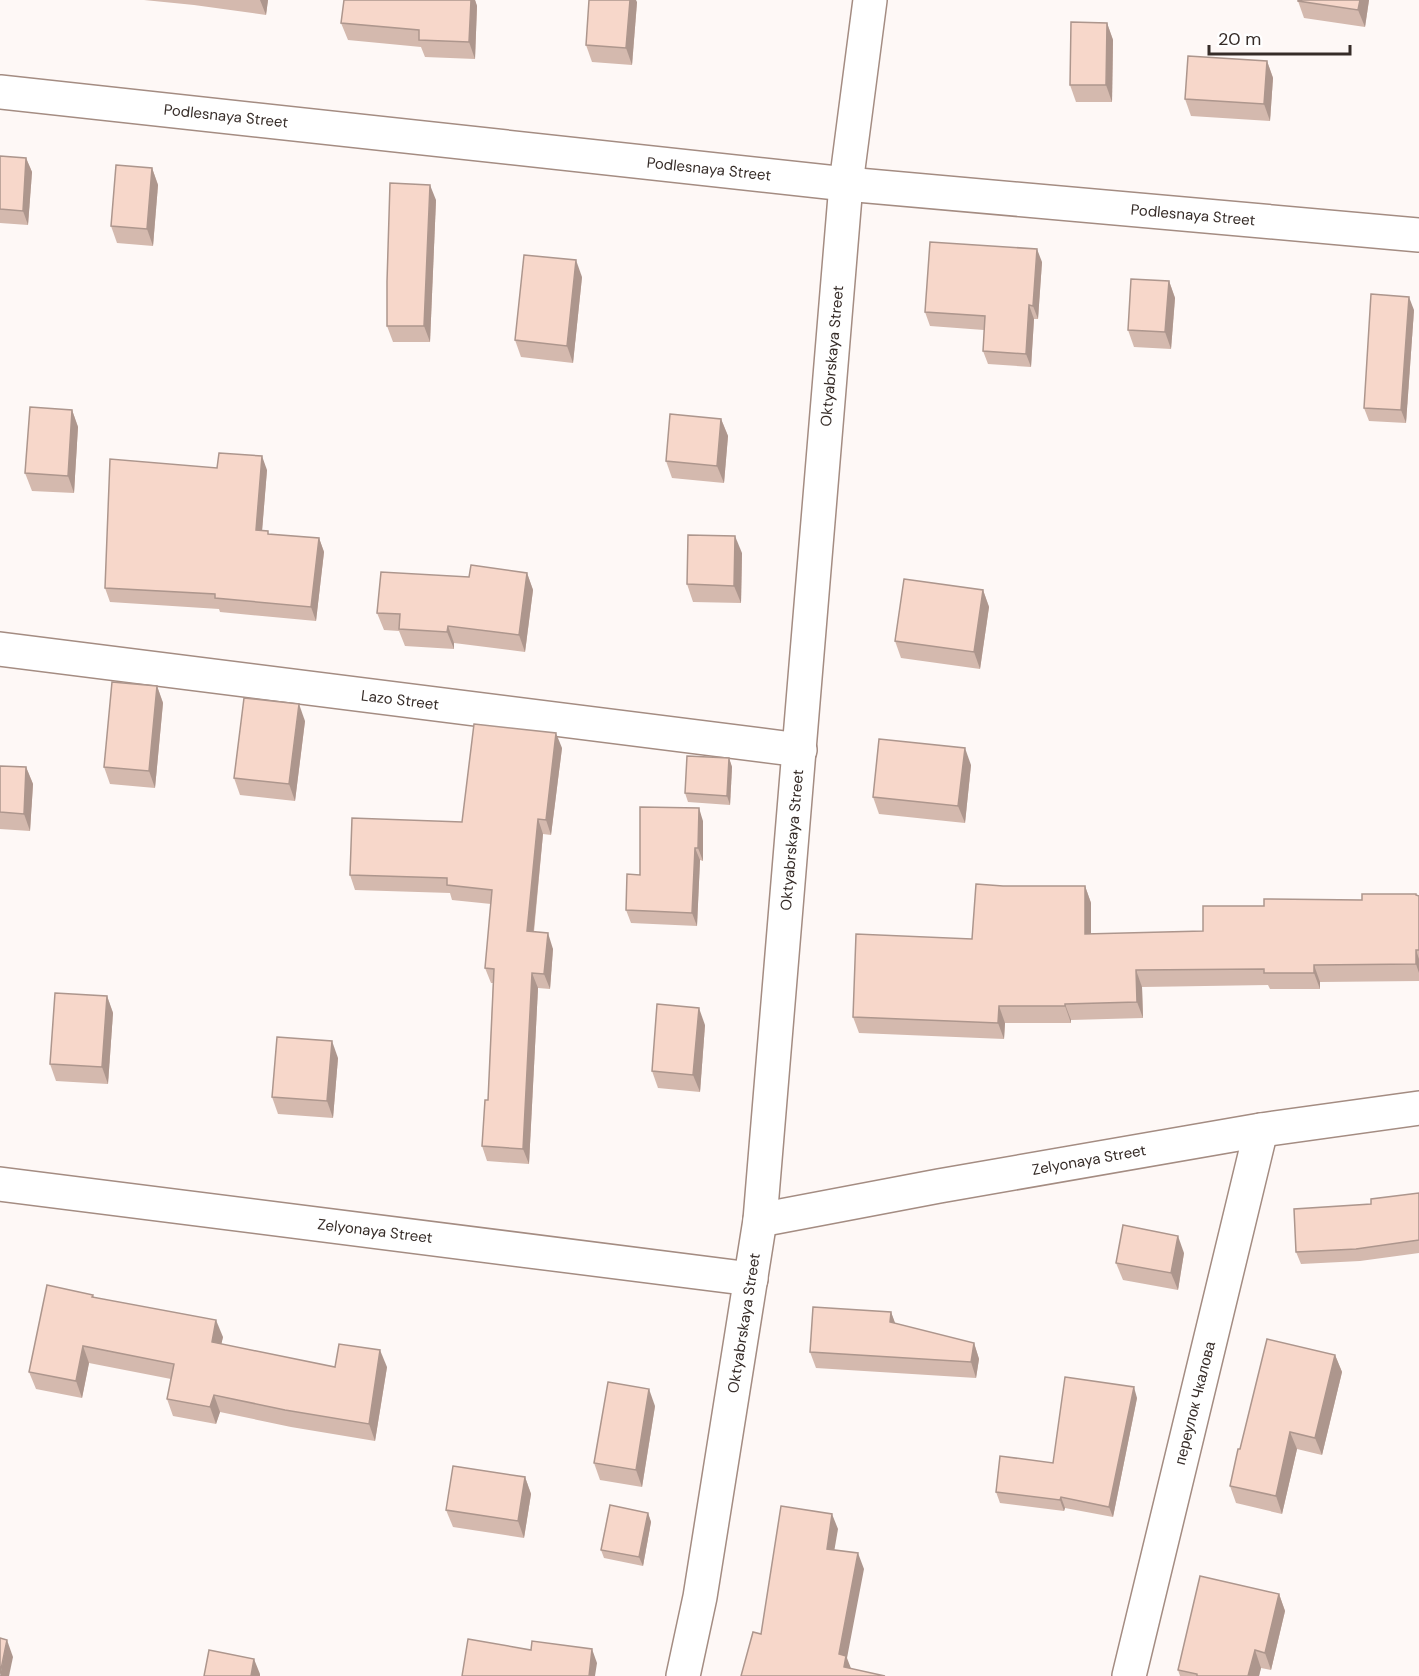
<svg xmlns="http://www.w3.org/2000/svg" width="1419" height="1676" viewBox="0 0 1419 1676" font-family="'DM Sans',sans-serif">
<rect width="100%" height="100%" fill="#fef8f6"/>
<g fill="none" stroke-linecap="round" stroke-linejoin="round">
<defs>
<g id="street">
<polyline points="0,92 846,184 1419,235"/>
<polyline points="0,649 800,750"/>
<polyline points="0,1184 751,1279"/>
<polyline points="760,1220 939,1186 1261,1130 1419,1108"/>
<polyline points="683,1676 700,1597 760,1220 846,184 870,0"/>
<polyline points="1129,1676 1261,1130"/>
</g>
</defs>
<use href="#street" stroke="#a48c82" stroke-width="36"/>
<use href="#street" stroke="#fff" stroke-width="33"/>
</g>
<g fill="#d4b9ae">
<polygon points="144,0 268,0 266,15 194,5"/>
<polygon points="344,0 475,0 477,6 475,59 425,57 421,47 348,40 341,23"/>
<polygon points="1369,0 1365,27 1304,18 1298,1"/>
<polygon points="637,2 632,65 592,62 586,45"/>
<polygon points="1107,23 1113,40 1112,102 1076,102 1070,85"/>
<polygon points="1267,61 1273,78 1270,121 1191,116 1185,99"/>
<polygon points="0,156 26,158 32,172 28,225 0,223"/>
<polygon points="152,168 158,185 153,246 117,243 111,226"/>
<polygon points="436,200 430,342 393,342 387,326"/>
<polygon points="1042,262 1038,319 1034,319 1031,367 988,364 983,351 984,330 930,326 925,312"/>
<polygon points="582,277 573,363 521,357 515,340"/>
<polygon points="1169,281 1175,298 1171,349 1134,347 1128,330"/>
<polygon points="1414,310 1406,423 1369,421 1364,408"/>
<polygon points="72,410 78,427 74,493 32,491 25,473"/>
<polygon points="721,419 728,436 724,483 672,478 666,461"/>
<polygon points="217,468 267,470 262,530 269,534 319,538 324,552 316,621 220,612 219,609 110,602 105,588"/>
<polygon points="742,553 741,603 693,602 687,584"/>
<polygon points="527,573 533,590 525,652 454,643 454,649 405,646 399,631 384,630 377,613 469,577"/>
<polygon points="983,590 989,607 980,669 901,658 895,641"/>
<polygon points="157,686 163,703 155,788 110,784 104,767"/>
<polygon points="305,721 295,801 240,795 234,778"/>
<polygon points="562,748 551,835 543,834 534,932 553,949 550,989 538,988 529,1164 487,1161 482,1146 488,1100 493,983 491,983 485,968 491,904 452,900 450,893 355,890 350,875 462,822"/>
<polygon points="729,758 732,767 730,805 688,802 685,793"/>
<polygon points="971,765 965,823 879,814 873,797"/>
<polygon points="0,766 26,767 33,784 30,831 0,829"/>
<polygon points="703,821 703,861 700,860 697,926 631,923 626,910"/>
<polygon points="1003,886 1085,886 1091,903 1091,934 1203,931 1264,906 1362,900 1419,895 1419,981 1320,982 1320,989 1270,989 1268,985 1142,987 1143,1018 1071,1020 1071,1023 1005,1023 1004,1039 859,1033 853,1017 972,939"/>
<polygon points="107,996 113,1013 108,1084 56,1081 50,1064"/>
<polygon points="705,1025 700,1092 658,1088 652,1071"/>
<polygon points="338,1058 333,1118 278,1114 272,1097"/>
<polygon points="1419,1193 1419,1253 1360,1261 1301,1264 1296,1252 1371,1204"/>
<polygon points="1184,1253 1178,1290 1123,1280 1116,1263"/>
<polygon points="93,1295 94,1297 223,1337 221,1344 335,1367 387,1367 375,1441 291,1427 220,1412 216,1424 173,1416 167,1399 171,1379 89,1363 82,1398 36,1389 29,1372"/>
<polygon points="891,1312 895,1324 974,1343 979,1359 976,1378 816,1368 810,1352"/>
<polygon points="1335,1355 1342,1372 1322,1455 1297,1449 1282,1514 1236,1503 1230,1486 1240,1449"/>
<polygon points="1137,1398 1113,1517 1065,1508 1064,1511 1000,1503 996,1492 1053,1463"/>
<polygon points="655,1406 642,1487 600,1480 594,1463"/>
<polygon points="525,1477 531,1494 524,1538 453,1527 446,1510"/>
<polygon points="648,1513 651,1522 643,1566 604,1558 601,1550"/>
<polygon points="1279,1594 1285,1611 1271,1670 1261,1668 1259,1676 1180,1676 1178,1670"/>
</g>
<g fill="#ad968d">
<polygon points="260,0 268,0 266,15"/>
<polygon points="471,0 475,0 477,6 475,59 469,42"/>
<polygon points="630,0 636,0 637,2 632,65 626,48"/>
<polygon points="1360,0 1369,0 1365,27 1358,10"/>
<polygon points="1107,23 1113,40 1112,102 1106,85"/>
<polygon points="1267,61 1273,78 1270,121 1264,104"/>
<polygon points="26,158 32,172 28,225 23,211"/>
<polygon points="152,168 158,185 153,246 147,229"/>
<polygon points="430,185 436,200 430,342 424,326"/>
<polygon points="1037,249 1042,262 1038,319 1033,306"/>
<polygon points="576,260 582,277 573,363 567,346"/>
<polygon points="1169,281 1175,298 1171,349 1165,332"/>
<polygon points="1409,297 1414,310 1406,423 1401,410"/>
<polygon points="1029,305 1034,319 1031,367 1026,354"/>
<polygon points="72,410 78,427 74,493 68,476"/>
<polygon points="721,419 728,436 724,483 717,466"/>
<polygon points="262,456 267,470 261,544 256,530"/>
<polygon points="735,536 742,553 741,603 734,586"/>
<polygon points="319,538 324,552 316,621 311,607"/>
<polygon points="527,573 533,590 525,652 519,635"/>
<polygon points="983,590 989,607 980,669 974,652"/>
<polygon points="448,626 454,643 454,649 447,632"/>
<polygon points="157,686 163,703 155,788 149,771"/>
<polygon points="299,704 305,721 295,801 289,784"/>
<polygon points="556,733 562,748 551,835 546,820"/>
<polygon points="965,748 971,765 965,823 958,806"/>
<polygon points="729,758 732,767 730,805 727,796"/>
<polygon points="26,767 33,784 30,831 24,814"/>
<polygon points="699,808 703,821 703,861 698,848"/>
<polygon points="538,819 543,834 532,947 527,931"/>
<polygon points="695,848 700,860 697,926 692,913"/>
<polygon points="1085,886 1091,903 1091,951 1085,934"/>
<polygon points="548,933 553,949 550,989 544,974"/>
<polygon points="1416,950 1419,959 1419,973 1416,964"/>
<polygon points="1314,965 1320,982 1320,989 1314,973"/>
<polygon points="1136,970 1142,987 1143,1018 1137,1002"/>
<polygon points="532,973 538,988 529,1164 523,1149"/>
<polygon points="107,996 113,1013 108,1084 102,1067"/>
<polygon points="1065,1004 1071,1020 1071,1023 1065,1006"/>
<polygon points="999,1006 1005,1023 1004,1039 998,1023"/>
<polygon points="699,1008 705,1025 700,1092 693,1075"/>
<polygon points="332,1041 338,1058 333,1118 327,1101"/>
<polygon points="1178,1236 1184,1253 1178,1290 1171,1273"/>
<polygon points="891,1312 897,1328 890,1322"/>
<polygon points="216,1320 223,1337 218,1359 212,1342"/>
<polygon points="974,1343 979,1359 976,1378 971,1362"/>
<polygon points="83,1346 89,1363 82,1398 76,1381"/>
<polygon points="380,1350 387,1367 375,1441 369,1424"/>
<polygon points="1335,1355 1342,1372 1322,1455 1315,1438"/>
<polygon points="1134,1387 1137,1398 1113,1517 1109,1507"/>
<polygon points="649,1389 655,1406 642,1487 636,1470"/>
<polygon points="214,1395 220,1412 216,1424 210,1407"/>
<polygon points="1290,1432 1297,1449 1282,1514 1276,1496"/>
<polygon points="525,1477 531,1494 524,1538 518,1521"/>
<polygon points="1061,1497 1065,1508 1064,1511 1060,1500"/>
<polygon points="648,1513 651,1522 643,1566 639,1557"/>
<polygon points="832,1514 838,1529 832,1564 827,1549"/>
<polygon points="858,1553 864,1569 847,1658 852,1671 847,1676 839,1654"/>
<polygon points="1279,1594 1285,1611 1271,1670 1265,1653"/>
<polygon points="7,1640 13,1657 9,1676 0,1676"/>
<polygon points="592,1649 597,1663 595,1676 589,1676"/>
<polygon points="1255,1650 1261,1668 1259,1676 1248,1676"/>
<polygon points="254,1659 260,1674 260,1676 251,1676"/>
</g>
<g fill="#f7d7ca" stroke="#ad968d" stroke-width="1.5">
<polygon points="344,0 471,0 469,42 419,40 419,30 341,23"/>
<polygon points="589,0 630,0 626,48 586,45"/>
<polygon points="1298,0 1360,0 1358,10 1298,1"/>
<polygon points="1071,22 1107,23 1106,85 1070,85"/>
<polygon points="1188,56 1267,61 1264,104 1185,99"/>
<polygon points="0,156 26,158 23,211 0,209"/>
<polygon points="116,165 152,168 147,229 111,226"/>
<polygon points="390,183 430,185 424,326 387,326 387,282"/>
<polygon points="930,242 1037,249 1033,306 1029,305 1026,354 983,351 985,316 925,312"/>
<polygon points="524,255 576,260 567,346 515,340"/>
<polygon points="1131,279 1169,281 1165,332 1128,330"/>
<polygon points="1371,294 1409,297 1401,410 1364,408"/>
<polygon points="30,407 72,410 68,476 25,473"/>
<polygon points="670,414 721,419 717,466 666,461"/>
<polygon points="219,453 262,456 256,530 268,531 268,534 319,538 311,607 215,598 215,594 105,588 110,459 217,468"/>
<polygon points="688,535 735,536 734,586 687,584"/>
<polygon points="471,565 527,573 519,635 448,626 447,632 399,629 400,614 377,613 381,572 469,577"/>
<polygon points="904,579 983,590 974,652 895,641"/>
<polygon points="112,682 157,686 149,771 104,767"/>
<polygon points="244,698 299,704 289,784 234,778"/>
<polygon points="474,724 556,733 546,820 538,819 527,931 548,933 544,974 532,973 523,1149 482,1146 485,1100 488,1100 494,969 485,968 492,890 447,885 447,878 350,875 352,818 462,822"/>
<polygon points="879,739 965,748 958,806 873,797"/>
<polygon points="687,756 729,758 727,796 685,793"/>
<polygon points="0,766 26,767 24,814 0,812"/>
<polygon points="640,807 699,808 698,848 695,848 692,913 626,910 627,874 640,875"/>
<polygon points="976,884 1003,886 1085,886 1085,934 1203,931 1203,906 1264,906 1264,899 1362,900 1362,894 1416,894 1416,895 1419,896 1419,950 1416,950 1416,964 1314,965 1314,973 1264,973 1264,969 1136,970 1137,1002 1065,1004 1065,1006 999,1006 998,1023 853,1017 856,934 972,939"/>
<polygon points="55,993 107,996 102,1067 50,1064"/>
<polygon points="657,1004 699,1008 693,1075 652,1071"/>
<polygon points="277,1037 332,1041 327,1101 272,1097"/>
<polygon points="1419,1193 1419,1240 1356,1249 1296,1252 1294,1209 1371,1204 1371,1199"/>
<polygon points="1123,1225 1178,1236 1171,1273 1116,1263"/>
<polygon points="47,1285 93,1295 92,1297 216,1320 212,1342 335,1367 339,1344 380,1350 369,1424 285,1410 214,1395 210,1407 167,1399 174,1364 83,1346 76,1381 29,1372"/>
<polygon points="813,1307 891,1312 890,1322 974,1343 971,1362 810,1352"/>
<polygon points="1267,1339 1335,1355 1315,1438 1290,1432 1276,1496 1230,1486 1238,1449 1240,1449"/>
<polygon points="1065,1377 1134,1387 1109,1507 1061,1497 1060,1500 996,1492 1000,1456 1053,1463"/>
<polygon points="608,1382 649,1389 636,1470 594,1463"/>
<polygon points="453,1466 525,1477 518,1521 446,1510"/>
<polygon points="610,1505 648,1513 639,1557 601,1550"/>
<polygon points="781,1506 832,1514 827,1549 858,1553 839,1654 846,1656 844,1667 885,1676 741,1676 753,1632 761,1634"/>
<polygon points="1200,1576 1279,1594 1265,1653 1255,1650 1248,1676 1197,1676 1197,1674 1178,1670"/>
<polygon points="0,1638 7,1640 0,1674"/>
<polygon points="468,1639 531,1650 532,1641 592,1649 589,1676 462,1676"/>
<polygon points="209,1650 254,1659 251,1676 204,1676"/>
</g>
<g text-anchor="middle" stroke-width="6" stroke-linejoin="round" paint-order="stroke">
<g font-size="15" fill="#362c28" stroke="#fff">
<text transform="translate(226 116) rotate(6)" y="5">Podlesnaya Street</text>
<text transform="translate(709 169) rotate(6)" y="5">Podlesnaya Street</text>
<text transform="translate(1193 215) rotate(5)" y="5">Podlesnaya Street</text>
<text transform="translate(832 356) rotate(-85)" y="5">Oktyabrskaya Street</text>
<text transform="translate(400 700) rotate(7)" y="5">Lazo Street</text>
<text transform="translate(792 840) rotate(-85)" y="5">Oktyabrskaya Street</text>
<text transform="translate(1089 1160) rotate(-10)" y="5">Zelyonaya Street</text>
<text transform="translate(375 1231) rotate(7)" y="5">Zelyonaya Street</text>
<text transform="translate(744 1323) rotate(-81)" y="5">Oktyabrskaya Street</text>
<text transform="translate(1195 1403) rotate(-76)" y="5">переулок Чкалова</text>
</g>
</g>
<path d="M1209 45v9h141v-9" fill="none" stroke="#362c28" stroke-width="3"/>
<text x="1218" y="45" font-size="18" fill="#362c28" stroke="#ffffff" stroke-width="4.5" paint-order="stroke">20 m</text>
</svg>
